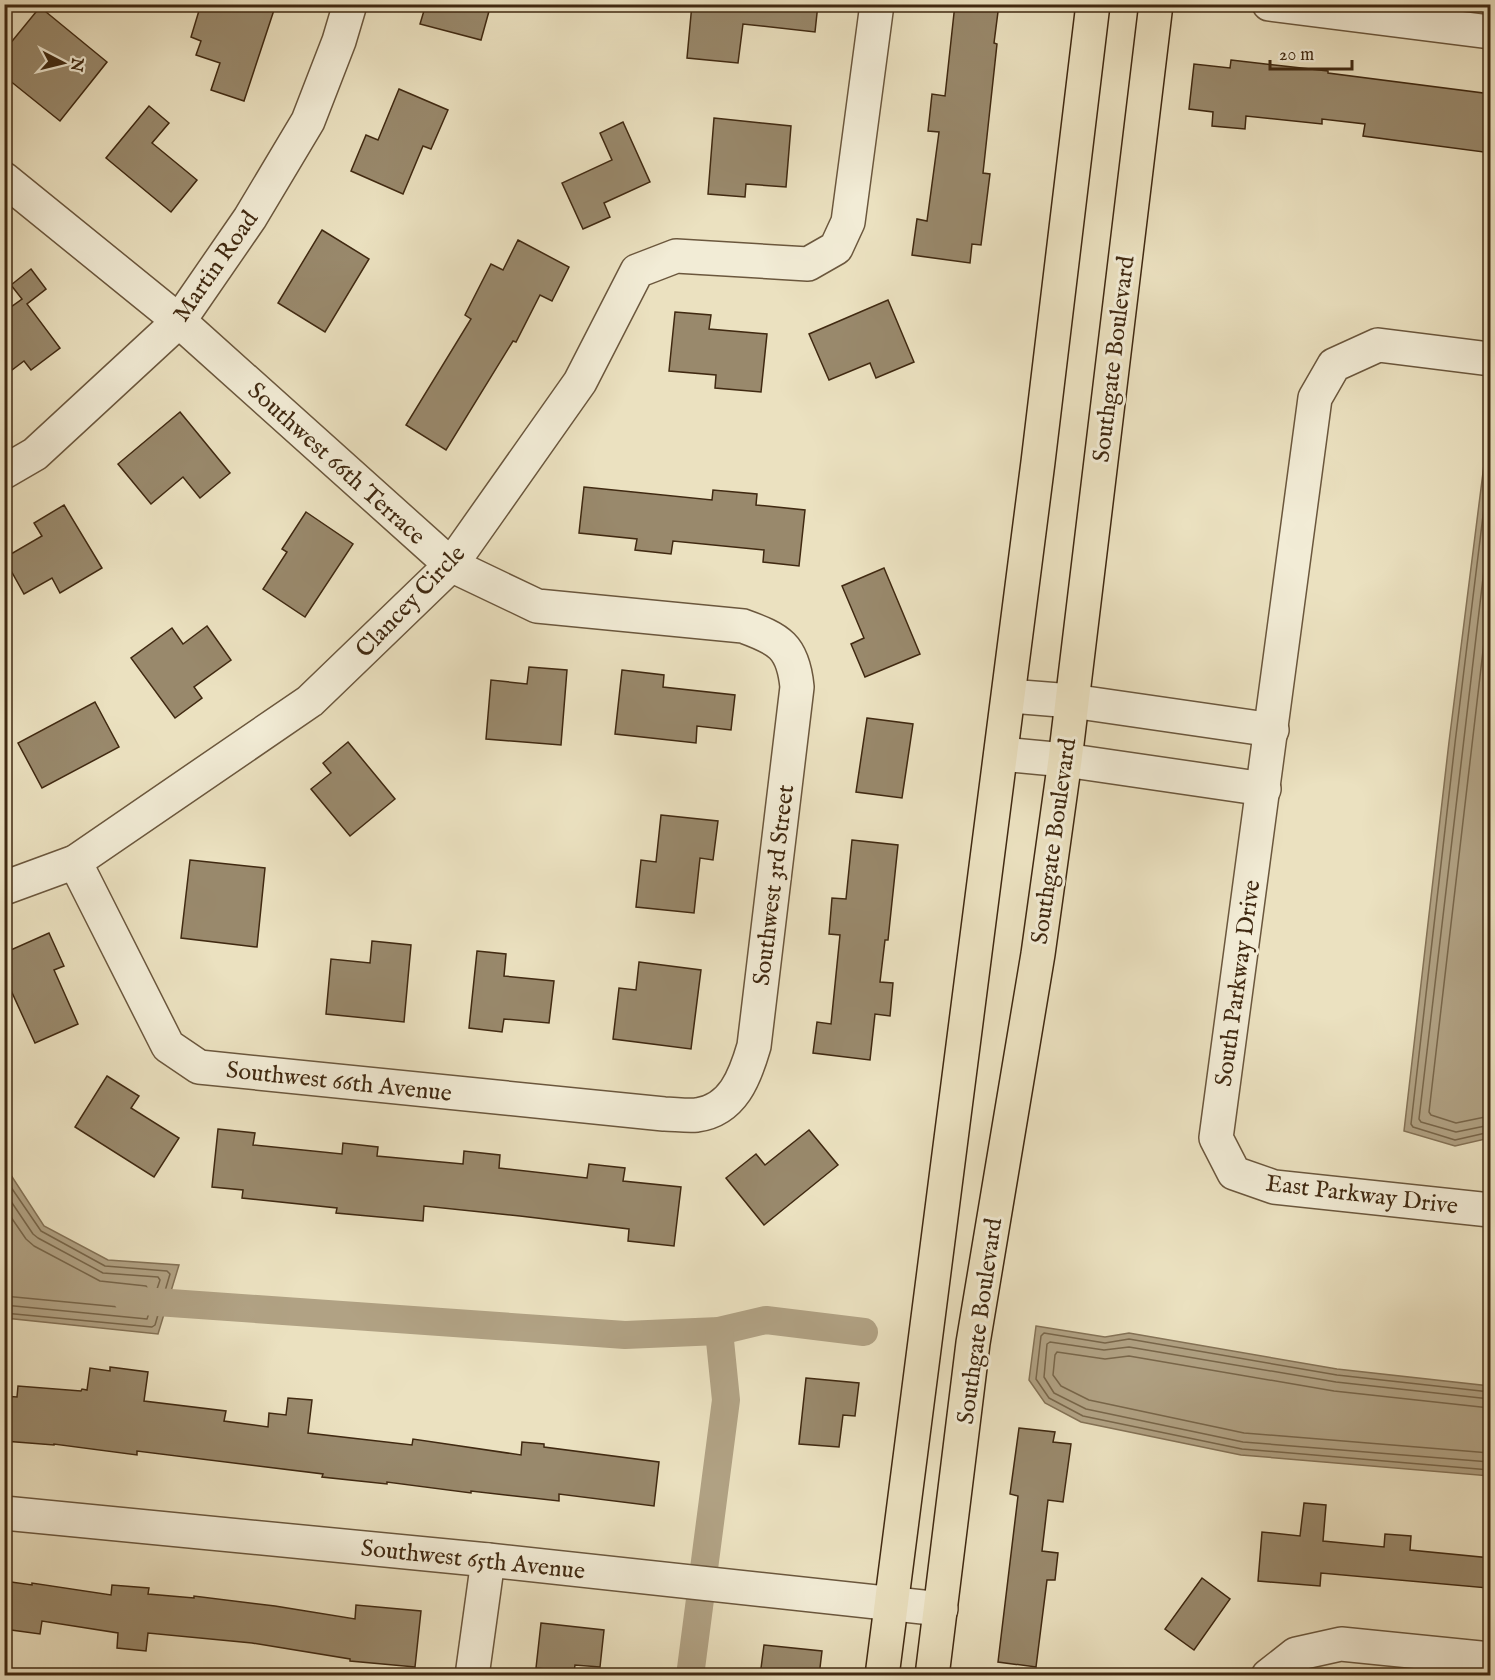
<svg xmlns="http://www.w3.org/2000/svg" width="1495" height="1680" viewBox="0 0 1495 1680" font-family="'IM FELL English',serif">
<rect width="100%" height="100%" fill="#ebe1c0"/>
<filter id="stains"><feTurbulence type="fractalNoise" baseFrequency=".00333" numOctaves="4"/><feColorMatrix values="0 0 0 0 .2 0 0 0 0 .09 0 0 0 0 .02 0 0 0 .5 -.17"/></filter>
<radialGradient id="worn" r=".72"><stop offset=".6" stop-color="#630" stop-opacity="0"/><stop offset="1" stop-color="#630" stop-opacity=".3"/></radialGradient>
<g fill="#b1a284" stroke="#847256" stroke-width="1.5">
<polygon points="1489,425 1490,426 1490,1138 1455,1146 1404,1131 1449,742"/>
<polygon points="5,1166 44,1226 108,1260 179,1265 158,1334 5,1318"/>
<polygon points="1036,1326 1105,1337 1129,1333 1337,1369 1490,1386 1490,1476 1241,1455 1081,1422 1045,1403 1029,1380"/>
</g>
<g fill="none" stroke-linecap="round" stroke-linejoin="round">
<g stroke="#78664a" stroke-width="1.5">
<polyline points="1490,459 1455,743 1411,1124 1413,1127 1455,1140 1490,1132"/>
<polyline points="1490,519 1419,1119 1421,1122 1456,1132 1490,1125"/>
<polyline points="1490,591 1429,1112 1431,1115 1456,1123 1490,1116"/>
<polyline points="4,1177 41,1231 105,1266 167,1271 170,1274 155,1325 152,1327 4,1313"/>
<polyline points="4,1191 33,1234 38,1238 103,1273 158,1277 160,1280 147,1319 4,1305"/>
<polyline points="4,1207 26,1239 34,1246 100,1281 146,1286 148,1289 143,1307 140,1309 4,1296"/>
<polyline points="1490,1392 1337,1375 1129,1339 1105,1343 1044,1333 1041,1336 1036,1379 1049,1398 1083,1416 1242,1449 1490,1470"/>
<polyline points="1490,1399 1336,1382 1129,1347 1104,1350 1050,1342 1047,1344 1044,1377 1054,1393 1086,1409 1243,1442 1490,1462"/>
<polyline points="1490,1408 1334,1391 1129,1356 1105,1359 1057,1352 1055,1355 1053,1375 1061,1386 1089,1400 1244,1433 1490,1453"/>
</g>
<g stroke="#b1a284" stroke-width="28">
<polyline points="128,1300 625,1335 719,1331 766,1320 864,1332"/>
<polyline points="690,1676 726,1400 719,1331"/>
</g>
</g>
<g fill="#99896c" stroke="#402911" stroke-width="1.5">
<polygon points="201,4 276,4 244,101 211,90 220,63 196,55 201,41 191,37"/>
<polygon points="426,4 491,4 481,40 420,24"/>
<polygon points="692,4 818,4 815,32 743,24 738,63 687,58"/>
<polygon points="955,4 999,4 994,43 997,44 983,173 990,174 981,245 972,244 970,263 912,255 917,219 927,221 939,132 928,131 932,94 945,96"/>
<polygon points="40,7 107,62 60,121 4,76 4,51"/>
<polygon points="1231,60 1328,71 1328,73 1491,94 1491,153 1363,136 1365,124 1322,119 1322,124 1246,116 1245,129 1212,126 1213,112 1189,109 1194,64 1230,68"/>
<polygon points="399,89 448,110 431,149 423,146 403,194 351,171 366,135 378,140"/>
<polygon points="149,106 169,123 152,143 197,180 171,212 106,158"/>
<polygon points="714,118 791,126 786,187 746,184 745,197 708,194"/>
<polygon points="623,122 650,182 604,203 610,217 583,229 562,183 612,160 600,133"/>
<polygon points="322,230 369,259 325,332 278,303"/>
<polygon points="518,240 569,267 552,301 540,295 516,342 513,341 446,450 406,425 471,319 465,315 491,264 503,270"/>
<polygon points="31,269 46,289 27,304 60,348 31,370 24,361 4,376 4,312 22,299 11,285"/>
<polygon points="888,300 914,362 876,378 870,363 829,380 809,334"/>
<polygon points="675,312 711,315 709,329 767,334 761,392 715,388 716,375 669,371"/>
<polygon points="180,412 230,473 200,498 183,477 151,504 118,464"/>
<polygon points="584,487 712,500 713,490 757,494 756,505 805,510 799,566 763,562 764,550 673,541 671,554 635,550 637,539 579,533"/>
<polygon points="64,505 102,568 60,593 52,578 24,594 4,558 42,536 34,523"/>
<polygon points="306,512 353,544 305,617 263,589 287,552 282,549"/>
<polygon points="884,568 920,654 865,677 851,644 864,638 842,586"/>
<polygon points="207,626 231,660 194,687 202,698 175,718 131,658 172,628 183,644"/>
<polygon points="529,667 567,670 561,745 486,739 491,680 527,684"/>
<polygon points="622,670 664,675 663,687 735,695 731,730 697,726 696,743 615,734"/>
<polygon points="95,702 119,747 42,788 18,743"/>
<polygon points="867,718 913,724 902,798 856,792"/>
<polygon points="348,742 395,799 350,836 311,789 331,773 323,763"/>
<polygon points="661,815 718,821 713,860 700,858 694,913 636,907 641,860 656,862"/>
<polygon points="852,840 898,845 888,940 885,940 880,982 893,983 890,1016 875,1014 870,1060 813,1053 817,1022 831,1024 840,935 829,934 832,898 846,899"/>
<polygon points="190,860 265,868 257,947 181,938"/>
<polygon points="49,933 64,966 54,970 78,1024 35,1043 4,975 4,953"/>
<polygon points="372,941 411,945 404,1022 326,1014 331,959 370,963"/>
<polygon points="477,951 506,954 504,976 554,981 549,1023 504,1019 502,1032 469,1028"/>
<polygon points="639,962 701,970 691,1049 613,1039 619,988 636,990"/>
<polygon points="107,1076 139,1096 131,1108 179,1138 154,1177 75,1127"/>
<polygon points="218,1129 255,1133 253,1145 342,1154 343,1143 378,1147 377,1156 463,1164 464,1151 500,1155 499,1168 587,1178 589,1164 625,1168 623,1181 681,1187 674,1246 628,1241 629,1229 520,1216 424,1206 423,1221 336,1213 337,1208 242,1198 243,1190 212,1187"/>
<polygon points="809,1130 838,1165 764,1225 726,1178 756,1154 765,1165"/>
<polygon points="110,1367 148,1372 144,1401 226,1411 224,1421 268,1427 269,1413 286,1415 288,1398 312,1400 308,1433 412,1445 413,1439 521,1455 522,1442 544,1444 544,1447 659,1462 654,1506 559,1494 559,1501 471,1491 471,1493 387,1482 387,1484 322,1477 323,1474 137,1451 137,1455 54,1444 54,1445 4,1441 4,1396 17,1397 18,1386 81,1391 82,1389 87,1390 90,1368 110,1371"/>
<polygon points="806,1378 859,1383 855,1416 843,1415 839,1447 799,1444"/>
<polygon points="1019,1428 1055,1432 1053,1442 1071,1444 1063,1502 1048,1500 1042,1551 1058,1553 1055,1580 1047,1580 1036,1667 998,1662 1018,1496 1010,1494"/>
<polygon points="1304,1503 1326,1505 1323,1541 1384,1547 1385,1534 1411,1536 1410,1550 1491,1558 1488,1588 1321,1573 1320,1586 1258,1581 1262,1532 1300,1536"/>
<polygon points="1202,1578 1230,1599 1194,1650 1165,1629"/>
<polygon points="4,1581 32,1585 32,1583 111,1595 112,1585 149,1588 148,1594 194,1598 194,1596 275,1606 355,1619 356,1605 421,1611 415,1667 350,1661 350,1659 252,1643 148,1633 146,1651 117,1648 118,1633 42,1621 40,1634 4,1629"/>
<polygon points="541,1623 604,1630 600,1667 575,1665 574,1672 536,1668"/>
<polygon points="764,1645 822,1651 819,1676 760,1676"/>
</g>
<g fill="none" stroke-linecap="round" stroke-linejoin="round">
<defs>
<g id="minor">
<polyline points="1269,4 1490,32"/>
<path d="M 4,179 L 179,321 L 451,565 L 537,606 L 743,626 C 779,639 793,646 797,687 L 754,1046 C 745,1077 733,1110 697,1115 C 686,1116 674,1114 664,1114 L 199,1067 L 168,1046 L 75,862"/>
<polyline points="1490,359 1378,345 1334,365 1315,398 1216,1138 1234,1173 1274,1187 1490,1210"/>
<polyline points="4,472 35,454 179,321 250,218 308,121 339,41 350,4"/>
<polyline points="1009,696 1072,701 1272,730"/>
<polyline points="1001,754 1065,760 1264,789"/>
<polyline points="4,888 75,862 310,701 451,565 580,382 637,271 676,256 808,264 836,248 848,222 877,4"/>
<polyline points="4,1513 488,1560 941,1609"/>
<polyline points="472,1676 488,1560"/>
<polyline points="1268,1676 1296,1654 1341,1644 1490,1659"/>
</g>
<g id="major">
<polyline points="882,1676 1038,462 1093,4"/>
<polyline points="932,1676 973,1343 1038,954 1065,760 1156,4"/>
</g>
</defs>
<use href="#minor" stroke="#6b573d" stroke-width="36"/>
<use href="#major" stroke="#402911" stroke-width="36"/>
<use href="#minor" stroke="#f2ecd6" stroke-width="33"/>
<use href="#major" stroke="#ebe1c0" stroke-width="33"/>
</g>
<g text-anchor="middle" stroke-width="6" stroke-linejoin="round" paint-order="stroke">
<g font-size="24" fill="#402911" stroke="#f2ecd6">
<text transform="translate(215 266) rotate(-55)" y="8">Martin Road</text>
<text transform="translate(1113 359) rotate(-83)" y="8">Southgate Boulevard</text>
<text transform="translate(337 463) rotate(42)" y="8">Southwest 66th Terrace</text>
<text transform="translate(410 601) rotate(-46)" y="8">Clancey Circle</text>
<text transform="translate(1053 841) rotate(-82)" y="8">Southgate Boulevard</text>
<text transform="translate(773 885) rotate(-83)" y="8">Southwest 3rd Street</text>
<text transform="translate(1237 983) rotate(-82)" y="8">South Parkway Drive</text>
<text transform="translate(339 1081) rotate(6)" y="8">Southwest 66th Avenue</text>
<text transform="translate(1362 1194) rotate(7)" y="8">East Parkway Drive</text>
<text transform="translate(979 1321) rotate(-82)" y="8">Southgate Boulevard</text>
<text transform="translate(473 1559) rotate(6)" y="8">Southwest 65th Avenue</text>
</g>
</g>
<rect width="1495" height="1680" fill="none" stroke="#ebe1c0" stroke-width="24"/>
<rect x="6" y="6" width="1483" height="1668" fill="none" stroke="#402911" stroke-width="3"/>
<rect x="12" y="12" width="1471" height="1656" fill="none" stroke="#402911" stroke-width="1.5"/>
<g transform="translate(63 63) rotate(97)" stroke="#f2ecd6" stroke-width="4.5" paint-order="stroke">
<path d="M0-4.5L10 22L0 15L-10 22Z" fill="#402911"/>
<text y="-9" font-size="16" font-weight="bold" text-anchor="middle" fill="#402911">N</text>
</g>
<path d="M1270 60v9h82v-9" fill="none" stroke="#402911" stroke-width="3"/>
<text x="1279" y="60" font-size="18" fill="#402911" stroke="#f2ecd6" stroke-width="4.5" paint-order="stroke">20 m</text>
<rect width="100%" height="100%" filter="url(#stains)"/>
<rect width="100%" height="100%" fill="url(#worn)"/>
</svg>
